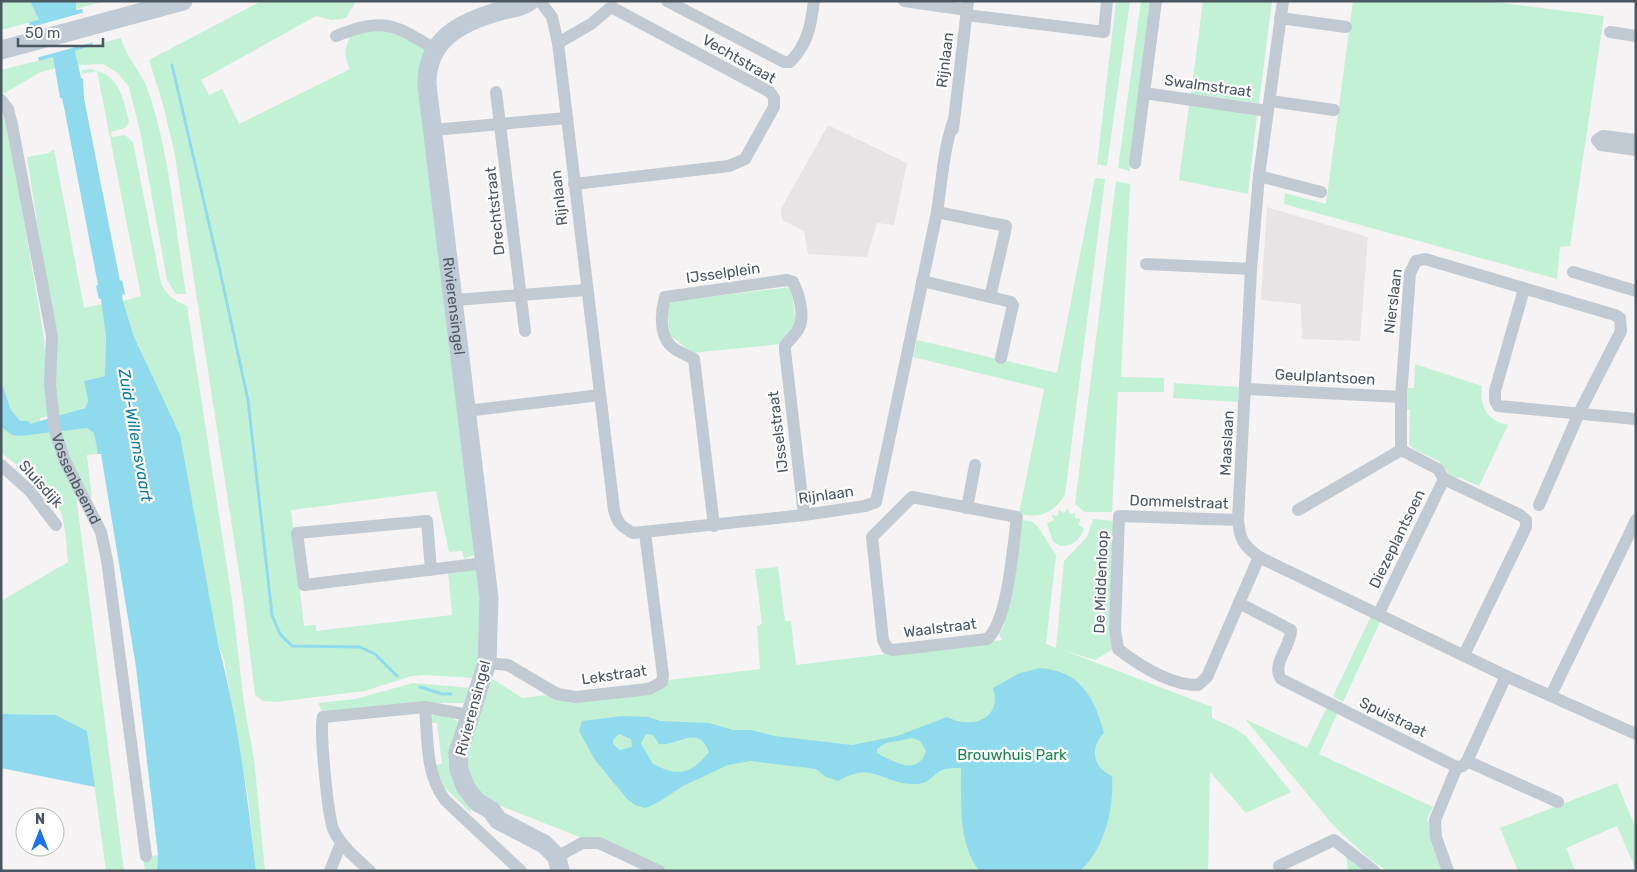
<svg xmlns="http://www.w3.org/2000/svg" width="1637" height="872" viewBox="0 0 1637 872" font-family="Rubik,sans-serif">
<rect width="100%" height="100%" fill="#f5f3f3"/>
<g fill="#e6e4e5">
<polygon points="828,125 907,163 894,225 877,223 867,257 808,254 804,231 782,220 781,209"/>
<polygon points="1267,207 1368,237 1360,341 1302,339 1301,304 1261,300"/>
</g>
<g fill="#c3f1d5">
<polygon points="1,1 30,1 39,20 1,30"/>
<polygon points="76,1 105,1 76,9"/>
<path d="M 261,1 L 356,1 L 346,18 L 332,20 L 316,16 L 201,80 L 209,95 L 222,89 L 239,124 L 350,69 C 342,53 346,46 353,29 L 371,25 L 429,48 L 478,553 L 464,559 L 462,551 L 449,552 L 436,491 L 291,510 L 304,626 L 316,625 L 316,631 L 452,615 L 448,571 L 475,567 L 476,571 L 482,570 L 481,659 L 474,678 L 426,675 L 412,676 L 364,691 L 276,702 L 263,701 L 255,695 L 243,598 L 174,150 L 162,101 L 149,60 Z"/>
<polygon points="1116,1 1130,1 1107,166 1097,164"/>
<polygon points="1141,1 1151,1 1130,155 1130,171 1118,168"/>
<polygon points="1203,1 1272,1 1259,103 1191,94"/>
<polygon points="1353,1 1488,1 1604,16 1570,246 1560,247 1557,279 1284,204 1285,193 1326,204"/>
<path d="M 121,38 C 127,60 140,69 147,88 C 170,152 175,227 186,294 L 176,294 L 167,280 L 140,131 L 129,87 L 118,73 L 103,64 L 78,65 L 75,50 Z"/>
<polygon points="53,57 56,68 39,73 5,93 1,92 1,70"/>
<path d="M 90,69 C 119,74 123,96 129,122 L 125,128 L 111,132 L 112,137 L 125,135 L 133,142 L 161,283 C 167,296 174,300 187,306 L 232,600 L 244,704 L 254,759 L 265,871 L 256,871 L 248,797 L 224,659 L 218,644 L 148,369 L 134,337 L 123,301 L 141,296 L 97,71 L 82,74 L 82,70 Z"/>
<polygon points="1189,105 1257,115 1248,194 1179,180"/>
<polygon points="1,115 8,127 44,338 49,416 40,418 40,422 30,424 29,421 20,421 11,410 1,381"/>
<polygon points="54,149 84,308 102,304 106,337 105,376 84,381 88,401 86,407 57,417 45,273 27,157 49,153"/>
<path d="M 1095,178 L 1105,179 L 1065,495 C 1053,514 1040,518 1019,514 L 1044,389 L 913,357 L 917,340 L 1057,373 Z"/>
<polygon points="1116,181 1130,184 1121,377 1164,378 1164,392 1118,392 1112,512 1085,512 1075,504"/>
<polygon points="791,287 796,324 781,344 692,353 670,335 666,302"/>
<path d="M 1415,364 L 1482,386 C 1479,406 1487,421 1508,425 L 1479,486 L 1459,477 L 1456,481 L 1449,477 L 1447,470 L 1439,466 L 1441,462 L 1414,449 L 1409,445 L 1410,410 L 1406,409 L 1408,388 L 1414,388 Z"/>
<polygon points="1174,383 1239,387 1238,402 1173,398"/>
<path d="M 1,427 C 18,442 33,433 52,431 L 76,495 L 124,871 L 106,871 L 87,731 L 56,715 L 1,714 L 1,601 L 68,562 C 66,546 66,528 61,513 C 51,487 22,469 1,453 Z"/>
<polygon points="87,428 94,433 98,454 87,455 92,499 68,462 60,430"/>
<path d="M 1068,508 L 1070,514 L 1075,513 L 1075,518 L 1081,519 L 1078,524 L 1084,529 C 1079,540 1073,547 1060,546 L 1053,541 L 1047,524 L 1054,520 L 1052,515 L 1058,516 L 1059,510 L 1064,513 Z"/>
<polygon points="1093,519 1115,521 1115,648 1095,660 1063,650 1212,707 1212,718 1234,728 1246,736 1291,792 1246,813 1210,772 1208,871 666,871 486,800 465,776 468,741 493,679 522,698 760,669 757,626 762,624 755,569 778,567 785,621 791,621 796,665 1002,640 999,634 1003,628 1023,520 1033,522 1038,527 1056,555 1046,644 1056,648 1064,561 1087,537"/>
<polygon points="1371,616 1381,620 1343,702 1333,696"/>
<polygon points="413,683 472,688 467,703 427,703 322,711 318,703 355,699"/>
<polygon points="1328,705 1339,710 1319,754 1433,807 1427,819 1447,871 1387,871 1367,857 1333,825 1245,719 1307,748"/>
<polygon points="434,713 451,715 457,722 471,813 443,786 433,765 442,764 437,723 429,723"/>
<polygon points="1617,783 1636,829 1636,870 1617,826 1566,848 1575,871 1518,871 1500,828"/>
<polygon points="1346,854 1367,871 1348,871"/>
<polygon points="158,855 157,871 145,871 143,858"/>
</g>
<g fill="#90daee" fill-rule="evenodd">
<path d="M 30,1 L 76,1 L 76,10 L 82,9 L 93,45 L 75,51 L 81,78 L 83,79 L 84,98 L 120,281 L 122,280 L 125,294 L 122,295 L 123,301 L 134,337 L 180,435 L 218,644 C 238,718 247,794 256,871 L 157,871 L 158,855 L 136,667 L 101,454 L 98,454 L 94,433 L 87,428 L 21,436 L 12,435 L 1,427 L 1,381 L 11,410 L 20,421 L 29,421 L 30,424 L 85,408 L 88,401 L 84,381 L 105,376 L 106,337 L 101,299 L 99,299 L 96,286 L 98,285 L 65,112 L 62,98 L 60,98 L 53,57 L 39,61 L 29,22 L 39,20 Z"/>
<path d="M 1040,668 C 1080,671 1094,696 1104,733 C 1089,747 1093,768 1112,776 C 1114,809 1105,848 1080,871 L 979,871 C 957,840 962,803 961,768 C 956,768 947,768 942,770 C 929,777 930,785 912,784 C 879,782 873,761 838,781 L 826,777 L 816,769 L 750,761 L 728,765 L 683,786 L 657,803 L 645,808 L 635,805 L 627,799 L 595,760 L 579,731 L 582,721 L 622,716 L 649,717 L 660,721 L 709,723 L 733,730 L 751,730 L 775,736 L 852,745 L 897,736 L 947,717 C 971,730 1003,719 993,688 L 1020,673 ZM 619,734 L 631,739 L 632,747 L 620,750 L 613,744 L 613,740 ZM 646,734 L 653,735 L 659,744 C 677,747 698,723 709,752 C 691,775 676,777 652,763 C 649,755 644,750 641,743 ZM 913,738 L 920,741 L 926,751 C 918,777 894,762 877,753 L 877,749 L 886,743 Z"/>
<polygon points="1,714 56,715 87,731 95,787 1,768"/>
</g>
<polygon fill="#f5f3f3" points="85,12 94,42 36,58 28,28"/>
<g fill="none" stroke-linecap="round" stroke-linejoin="round">
<g stroke="#90daee" stroke-width="3">
<polyline points="172,65 220,271 248,400 272,615 280,634 292,646 360,647 375,654 397,676"/>
<polyline points="420,687 442,694 451,694"/>
</g>
<g stroke="#c1cad2" stroke-width="12">
<path d="M 540,1 L 552,17 L 558,43 L 614,510 C 617,523 622,527 633,533 L 804,515 L 865,506 L 876,502 L 937,212 C 942,181 943,152 953,122"/>
<path d="M 667,1 L 784,62 L 790,62 C 808,44 811,25 814,1"/>
<polyline points="904,1 967,10"/>
<polyline points="1156,1 1144,93 1268,111"/>
<path d="M 1283,1 L 1259,176 L 1251,269 L 1238,520 C 1240,540 1243,545 1259,557 L 1506,676 L 1636,734"/>
<polyline points="966,15 1104,32 1107,1"/>
<polyline points="1280,18 1346,27"/>
<polyline points="1610,32 1636,36"/>
<path d="M 336,36 C 384,17 393,24 435,49"/>
<polyline points="558,43 591,24 611,7 770,92 774,98 774,107 745,159 729,166 574,184"/>
<polyline points="496,92 525,331"/>
<path id="s1" d="M 1,100 L 8,109 L 12,125 L 52,336 L 50,384 L 55,431 L 65,461 L 101,532 L 107,560 L 146,856"/>
<polyline points="1270,101 1334,110"/>
<polyline points="953,129 968,1"/>
<polyline points="433,130 567,118"/>
<polyline points="1636,140 1603,136 1597,140 1601,145 1636,150"/>
<polyline points="1135,163 1144,93"/>
<polyline points="1259,176 1321,192"/>
<polyline points="1146,264 1251,269"/>
<polyline points="1573,272 1636,291"/>
<polyline points="922,281 990,297 1005,232 1006,226 937,212"/>
<polyline points="1524,289 1495,391 1495,400 1498,406 1636,419"/>
<polyline points="990,297 1011,302 1013,305 1001,358"/>
<polyline points="455,300 586,290"/>
<polyline points="1247,389 1401,397"/>
<polyline points="467,411 600,395"/>
<polyline points="1,465 30,491 56,525"/>
<path d="M 912,497 L 1017,517 C 1013,546 1008,622 987,639 L 893,650 L 887,648 L 883,640 L 872,537 Z"/>
<polyline points="967,508 975,465"/>
<polyline points="1298,510 1401,450"/>
<path d="M 1238,520 L 1119,516 L 1115,630 L 1118,649 C 1140,666 1170,685 1198,685 L 1207,677 L 1259,557"/>
<path d="M 714,526 L 694,359 C 687,355 675,351 670,345 C 659,333 661,311 665,297 L 787,280 L 793,282 C 799,293 805,316 799,328 C 796,334 789,340 785,346 L 785,350 L 804,515"/>
<polyline points="431,570 427,521 297,533 304,585 485,563"/>
<path d="M 1239,603 L 1291,630 C 1291,647 1271,664 1281,679 L 1457,767 L 1463,766 L 1467,761 L 1506,676"/>
<polyline points="1379,613 1444,479"/>
<polyline points="1464,655 1526,527 1526,520 1520,515 1444,479 1438,469 1401,450 1401,397 1410,273 1416,261 1425,259 1615,315 1620,318 1621,331 1579,413 1539,505"/>
<polyline points="487,663 508,665 557,694 576,697 649,689 662,682 663,675 645,533"/>
<polyline points="1551,695 1636,520"/>
<path d="M 425,707 C 428,739 425,773 445,800 L 521,871"/>
<polyline points="1467,761 1558,802"/>
<polyline points="557,857 582,843 599,843 659,871"/>
<polyline points="1279,866 1334,840 1374,871"/>
<polyline points="330,871 341,843"/>
<path d="M 370,871 C 357,859 342,847 334,831 C 328,820 319,727 323,717 L 425,707 L 469,715"/>
<polyline points="1448,871 1436,837 1435,820 1457,767"/>
</g>
<g stroke="#c1cbd6" stroke-width="19">
<path id="s2" d="M 530,1 C 521,8 511,8 500,11 C 461,22 426,39 427,85 L 489,598 L 487,663 L 458,753 L 459,770 L 466,788 L 477,802 L 491,810 L 498,820 L 544,844 L 557,857 L 560,871"/>
<polyline points="1,50 183,1"/>
</g>
</g>
<g text-anchor="middle" stroke-width="4.5" stroke-linejoin="round" paint-order="stroke">
<g font-size="15" fill="#4a5661" stroke="#fff">
<text transform="translate(739 59) rotate(30)" y="5">Vechtstraat</text>
<text transform="translate(945 60) rotate(-83)" y="5">Rijnlaan</text>
<text transform="translate(1208 86) rotate(8)" y="5">Swalmstraat</text>
<text transform="translate(559 198) rotate(-97)" y="5">Rijnlaan</text>
<text transform="translate(495 211) rotate(-96)" y="5">Drechtstraat</text>
<text transform="translate(723 273) rotate(-8)" y="5">IJsselplein</text>
<text transform="translate(1393 301) rotate(-83)" y="5">Nierslaan</text>
<text dy="5" stroke="none"><textPath href="#s2" startOffset="368">Rivierensingel</textPath></text>
<text transform="translate(1325 377) rotate(3)" y="5">Geulplantsoen</text>
<text transform="translate(778 432) rotate(-97)" y="5">IJsselstraat</text>
<text transform="translate(1227 443) rotate(-87)" y="5">Maaslaan</text>
<text dy="5" stroke="none"><textPath href="#s1" startOffset="390">Vossenbeemd</textPath></text>
<text transform="translate(41 484) rotate(48)" y="5">Sluisdijk</text>
<text transform="translate(826 495) rotate(-8)" y="5">Rijnlaan</text>
<text transform="translate(1179 502) rotate(2)" y="5">Dommelstraat</text>
<text transform="translate(1397 539) rotate(-64)" y="5">Diezeplantsoen</text>
<text transform="translate(1101 582) rotate(-88)" y="5">De Middenloop</text>
<text transform="translate(940 628) rotate(-7)" y="5">Waalstraat</text>
<text transform="translate(614 675) rotate(-8)" y="5">Lekstraat</text>
<text transform="translate(473 708) rotate(-75)" y="5">Rivierensingel</text>
<text transform="translate(1393 717) rotate(26)" y="5">Spuistraat</text>
</g>
<g font-size="15" fill="#17864f" stroke="#fff">
<text x="1012" y="760">Brouwhuis Park</text>
</g>
<g font-size="16" font-style="italic" fill="#0c7c9b" stroke="#fff">
<text transform="translate(136 435) rotate(80)" y="6">Zuid-Willemsvaart</text>
</g>
</g>
<rect width="1637" height="872" fill="none" stroke="#4a5661" stroke-width="5"/>
<g transform="translate(40 832)"><circle r="24" fill="#ffffff" stroke="#b7bbc0"/>
<path d="M0-4L9 19L0 12L-9 19Z" fill="#1a73e8"/>
<text y="-8" font-size="14" font-weight="bold" text-anchor="middle" fill="#4a5661">N</text>
</g>
<path d="M18 38v8h85v-8" fill="none" stroke="#4a5661" stroke-width="2.5"/>
<text x="25" y="38" font-size="15" fill="#4a5661" stroke="#ffffff" stroke-width="4" paint-order="stroke">50 m</text>
</svg>
